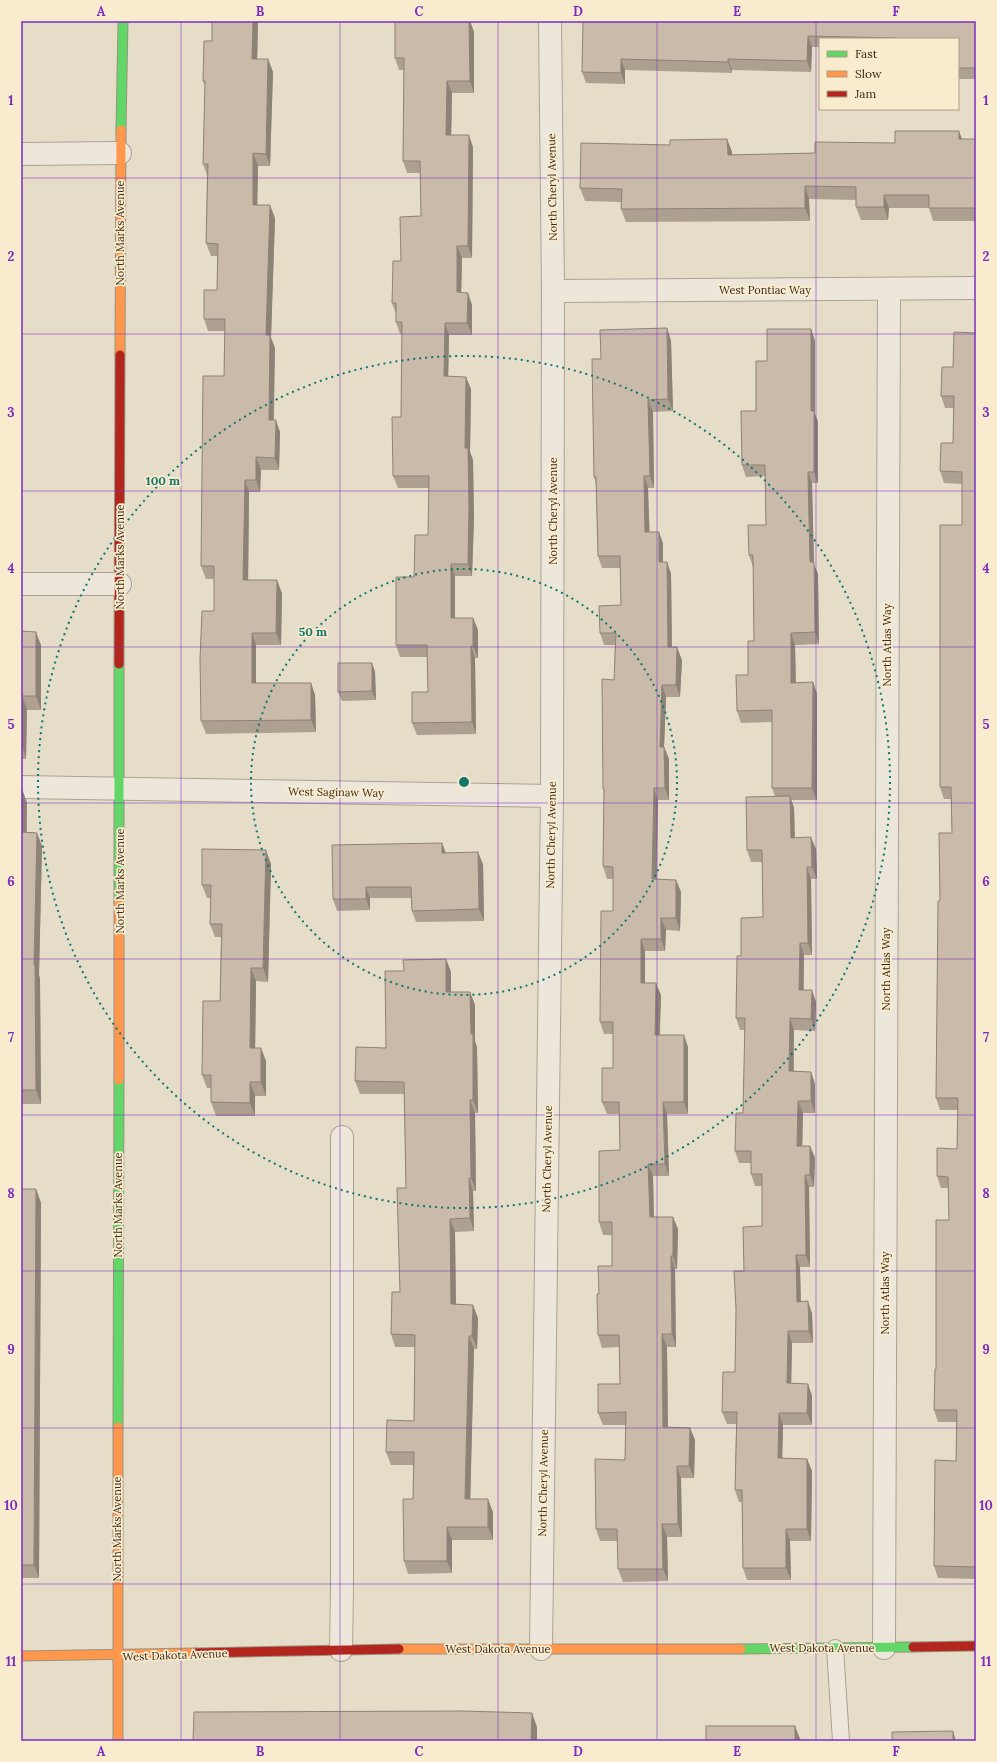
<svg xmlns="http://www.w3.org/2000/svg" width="997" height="1762" viewBox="0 0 997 1762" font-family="Lora,serif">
<rect width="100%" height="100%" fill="#e6ddc9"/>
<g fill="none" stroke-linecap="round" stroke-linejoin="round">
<defs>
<polyline id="lane" points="835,1648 841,1741"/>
<g id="street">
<polyline points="21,154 120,153"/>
<polyline points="553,291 976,288"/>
<polyline points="21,584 120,584"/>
<polyline points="21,787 552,796"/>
<polyline points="884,1648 889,289"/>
<polyline points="541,1649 552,796 553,291 550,21"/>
<polyline points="341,1650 342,1589 342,1137"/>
</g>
<g id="fast">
<polyline points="121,130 123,21"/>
<polyline points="119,902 119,664"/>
<polyline points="118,1427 119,1080"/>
<polyline points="741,1649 913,1647"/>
</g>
<g id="slow">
<polyline points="120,355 121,130"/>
<polyline points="119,1080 119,902"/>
<polyline points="399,1649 741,1649"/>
<polyline points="21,1656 196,1653"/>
<polyline points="118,1741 118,1427"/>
</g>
<g id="jam">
<polyline points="119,664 120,355"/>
<polyline points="913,1647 976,1646"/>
<polyline points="196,1653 399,1649"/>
</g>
</defs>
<use href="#lane" stroke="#aba193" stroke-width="18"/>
<use href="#street" stroke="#aba193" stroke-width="24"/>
<use href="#fast" stroke="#9a9183" stroke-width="11"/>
<use href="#slow" stroke="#9a9183" stroke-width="11"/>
<use href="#jam" stroke="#9a9183" stroke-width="11"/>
<use href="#lane" stroke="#ede7db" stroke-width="16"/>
<use href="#street" stroke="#ede7db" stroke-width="22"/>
<use href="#fast" stroke="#63d668" stroke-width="9"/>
<use href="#slow" stroke="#ff974d" stroke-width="9"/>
<use href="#jam" stroke="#b3261e" stroke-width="9"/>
</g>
<g fill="#aea091">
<polygon points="212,21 258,21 257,59 268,59 273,72 270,166 258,166 257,205 275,218 271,338 275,348 274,420 280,432 279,470 261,470 260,492 249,492 248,580 282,593 281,645 256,645 256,683 311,683 315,695 316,732 206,734 201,721 214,611 214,579 206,579 201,566 224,376 225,331 208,331 204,319 217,290 217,256 211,256 206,243 207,175 203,164 205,86 203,81 212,41"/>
<polygon points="395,21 470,21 474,32 474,93 452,93 451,135 473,147 472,258 462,258 461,292 472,305 472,335 449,335 448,376 471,389 470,452 473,460 474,518 472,576 455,576 455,618 473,618 478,630 478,658 475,658 476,734 417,735 412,723 428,692 427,657 400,657 396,645 414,577 428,535 429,488 398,488 393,476 401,417 402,334 400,334 396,322 396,314 392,303 401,261 421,216 420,173 407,173 403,161 404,70 399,70 395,58"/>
<polygon points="583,21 976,21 976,79 958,79 958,39 820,39 820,47 812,47 811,72 732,70 732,73 625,70 625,84 586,83 582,72"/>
<polygon points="727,139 732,152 732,155 815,153 895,143 962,139 976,139 976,221 933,221 929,208 889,208 888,220 861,220 856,207 856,200 809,199 810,221 626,222 621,209 621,202 585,201 580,188 670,145"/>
<polygon points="667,328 671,341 673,411 653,412 654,488 648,488 649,532 659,532 663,544 663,562 667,562 671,574 672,647 682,660 680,697 666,697 664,747 669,759 669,800 658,800 657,879 676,880 681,892 680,931 666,930 665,951 645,951 645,983 661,995 660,1035 688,1047 688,1114 667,1114 669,1176 653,1176 654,1217 678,1229 677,1269 675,1269 676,1347 667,1347 668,1427 690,1428 695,1440 694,1478 681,1478 682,1537 667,1537 668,1581 623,1582 618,1569 618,1541 600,1541 596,1529 625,1460 626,1425 603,1425 598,1413 620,1384 619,1347 602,1348 598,1335 599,1294 612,1266 612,1235 603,1235 599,1222 620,1150 619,1114 607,1114 602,1102 613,1068 613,1034 604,1034 600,1022 613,911 613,879 607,879 603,866 604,792 603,789 614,680 615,645 604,645 600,633 621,605 620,568 602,568 598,556 596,484 594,477 601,359"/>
<polygon points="811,329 815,341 815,414 818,422 818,483 812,483 814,565 818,574 819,644 795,645 796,683 813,682 817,694 817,800 791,800 794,808 795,838 816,849 817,879 811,879 812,955 804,955 804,990 816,1002 815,1031 794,1030 794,1071 811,1072 815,1084 815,1113 803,1113 802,1146 810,1146 815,1158 814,1187 809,1187 810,1267 800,1267 801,1302 812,1313 813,1343 792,1343 791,1383 808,1384 812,1396 812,1425 783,1425 782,1458 807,1459 812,1471 811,1541 790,1541 791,1580 747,1580 743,1568 742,1502 739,1502 735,1490 736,1424 727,1424 722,1412 735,1372 744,1271 762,1226 762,1186 755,1186 751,1174 751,1163 739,1163 735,1151 743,1113 745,1030 740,1030 736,1018 741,956 763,917 762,862 751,862 747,850 775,796 772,788 772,722 741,723 737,711 748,675 754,641 753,567 749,555 766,525 765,476 746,477 742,465 767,361"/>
<polygon points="976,333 976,1579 938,1578 934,1566 956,1461 956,1422 938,1422 934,1410 936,1369 949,1220 948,1188 941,1188 937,1176 957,1149 958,1110 940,1110 936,1098 940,901 952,833 951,799 944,799 940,787 962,525 962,484 944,483 940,471 953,443 954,408 945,408 941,396 953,367"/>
<polygon points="21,631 41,645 41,710 27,710 26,759 21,759"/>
<polygon points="372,663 375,672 376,700 342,701 338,692"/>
<polygon points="21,789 22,789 27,803 27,832 37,833 42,846 39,975 40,979 41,1104 21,1104"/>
<polygon points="442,843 446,853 483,864 484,921 416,922 412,911 411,898 370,898 370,910 337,911 333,899"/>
<polygon points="271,864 268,982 256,981 255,1048 266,1061 266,1096 255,1096 255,1116 216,1116 211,1102 211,1088 207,1088 202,1075 220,1001 221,937 215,937 210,924 211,898 207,898 202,885"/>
<polygon points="446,959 451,972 451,992 470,992 475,1005 475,1041 477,1047 478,1113 475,1113 476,1191 473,1191 474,1231 455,1232 456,1304 478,1318 477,1349 474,1349 470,1499 493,1512 493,1540 452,1540 452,1573 408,1574 404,1561 413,1499 413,1465 391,1465 386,1452 414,1421 415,1347 395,1347 391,1334 400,1292 406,1188 404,1094 360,1094 355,1081 386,1048 404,971"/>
<polygon points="21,1189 36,1189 41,1203 39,1578 21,1578"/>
</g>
<g fill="#8d8276">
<polygon points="253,21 258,21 257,71 252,59"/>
<polygon points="465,21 470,21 474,32 474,93 470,81"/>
<polygon points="808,36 812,47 811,72 807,61"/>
<polygon points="268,59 273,72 270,166 266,154"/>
<polygon points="621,59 625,70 625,84 621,73"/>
<polygon points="728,59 732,70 732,73 728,62"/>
<polygon points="447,81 452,93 451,147 446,135"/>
<polygon points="959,131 964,144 959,139"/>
<polygon points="469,135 473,147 472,258 468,246"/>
<polygon points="727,139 732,152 733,168 728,155"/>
<polygon points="253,153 258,166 257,218 253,205"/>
<polygon points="805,186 809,199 810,221 805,208"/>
<polygon points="884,195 889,208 888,220 884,207"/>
<polygon points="270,205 275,218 271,338 275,348 273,432 269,420 266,335"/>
<polygon points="457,246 462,258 461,304 457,292"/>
<polygon points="468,293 472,305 472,335 467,323"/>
<polygon points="445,323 449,335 448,388 444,376"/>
<polygon points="667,328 671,341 673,411 668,399"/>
<polygon points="811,329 815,341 815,414 818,422 818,483 814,472 811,411"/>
<polygon points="466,377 471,389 470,452 473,460 474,518 472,576 468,564 465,448"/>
<polygon points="648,400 653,412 654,488 650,476"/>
<polygon points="276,420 280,432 279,470 275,458"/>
<polygon points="256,457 261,470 260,492 256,480"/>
<polygon points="808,472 812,483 814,565 818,574 819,644 815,632 810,562"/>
<polygon points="644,476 648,488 650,544 645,532"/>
<polygon points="245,480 249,492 248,592 243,580"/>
<polygon points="659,532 663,544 663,574 659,562"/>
<polygon points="667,562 671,574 672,659 668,647"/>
<polygon points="451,564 455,576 455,630 451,618"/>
<polygon points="277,580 282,593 281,645 276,633"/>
<polygon points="473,618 478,630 478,658 473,646"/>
<polygon points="36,632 41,645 41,710 36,696"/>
<polygon points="252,633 256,645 256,696 252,683"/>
<polygon points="791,633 795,645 796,695 791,683"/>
<polygon points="471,646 475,658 476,734 472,722"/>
<polygon points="677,647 682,660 680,697 676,685"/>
<polygon points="372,663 375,672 376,700 372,691"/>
<polygon points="813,682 817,694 817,800 812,788"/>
<polygon points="311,683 315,695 316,732 311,720"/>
<polygon points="662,685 666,697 664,747 669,759 669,800 665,788 660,747"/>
<polygon points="22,696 27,710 26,759 22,746"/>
<polygon points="654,788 658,800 656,891 652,879"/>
<polygon points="22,789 27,803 26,846 22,832"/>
<polygon points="790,796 794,808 795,850 791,838"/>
<polygon points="37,833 42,846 39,975 40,979 41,1104 36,1090 34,965"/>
<polygon points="811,837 816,849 817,879 812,867"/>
<polygon points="442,843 446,854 442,853"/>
<polygon points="266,850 271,864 268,982 263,968"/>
<polygon points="478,852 483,864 484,921 479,909"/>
<polygon points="807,867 811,879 812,955 808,943"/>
<polygon points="676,880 681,892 680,931 676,918"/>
<polygon points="366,887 370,898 370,910 366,899"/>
<polygon points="661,918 666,930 665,951 661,939"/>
<polygon points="641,939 645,951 645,995 641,983"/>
<polygon points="800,943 804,955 803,1002 799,990"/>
<polygon points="446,959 451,972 451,1005 446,992"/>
<polygon points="251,968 256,981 255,1061 250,1048"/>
<polygon points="656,983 661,995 659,1047 655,1035"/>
<polygon points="812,990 816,1002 815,1031 811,1019"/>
<polygon points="470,992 475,1005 475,1041 477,1047 478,1113 473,1100 471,1034"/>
<polygon points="790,1018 794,1030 793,1083 789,1071"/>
<polygon points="684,1035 688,1047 688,1114 684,1102"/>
<polygon points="261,1048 266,1061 266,1096 261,1082"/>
<polygon points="811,1072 815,1084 815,1113 811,1101"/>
<polygon points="250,1082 255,1096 255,1116 250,1103"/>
<polygon points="470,1100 475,1113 476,1191 471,1178"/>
<polygon points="798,1101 803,1113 802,1158 797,1146"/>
<polygon points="663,1102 667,1114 669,1176 665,1164"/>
<polygon points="810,1146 815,1158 814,1187 810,1175"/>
<polygon points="648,1164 653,1176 654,1229 650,1217"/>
<polygon points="805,1175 809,1187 810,1267 806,1255"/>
<polygon points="469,1178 473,1191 474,1231 470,1218"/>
<polygon points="36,1189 41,1203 39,1578 34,1565"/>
<polygon points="673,1217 678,1229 677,1269 673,1256"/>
<polygon points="450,1219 455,1232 456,1317 451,1304"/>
<polygon points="796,1255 800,1267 801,1314 797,1302"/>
<polygon points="671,1256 675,1269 676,1347 672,1334"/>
<polygon points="808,1301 812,1313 813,1343 809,1331"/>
<polygon points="473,1305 478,1318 477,1349 472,1336"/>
<polygon points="788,1331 792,1343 791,1395 787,1383"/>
<polygon points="662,1334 667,1347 668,1439 663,1427"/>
<polygon points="469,1336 474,1349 470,1512 465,1499"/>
<polygon points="808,1384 812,1396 812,1425 807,1413"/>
<polygon points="779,1413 783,1425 782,1470 778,1458"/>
<polygon points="690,1428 695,1440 694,1478 689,1466"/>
<polygon points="807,1459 812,1471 811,1541 807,1529"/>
<polygon points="677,1466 681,1478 682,1537 678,1524"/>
<polygon points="488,1499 493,1512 493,1540 488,1527"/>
<polygon points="662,1524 667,1537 668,1581 663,1569"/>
<polygon points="447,1527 452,1540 452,1573 447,1561"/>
<polygon points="786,1529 790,1541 791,1580 786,1568"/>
<polygon points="532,1713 537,1727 537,1741 531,1741"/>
<polygon points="795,1726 801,1741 795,1741"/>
<polygon points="953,1731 956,1741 953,1741"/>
</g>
<g fill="#cabaa9" stroke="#8d8276">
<polygon points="212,21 253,21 252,59 268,59 266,154 253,153 253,205 270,205 266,335 270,335 269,420 276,420 275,458 256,457 256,480 245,480 243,580 277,580 276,633 252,633 252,683 311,683 311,720 201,721 200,659 202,611 214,611 214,566 201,566 203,376 224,376 225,319 204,319 204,290 217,290 218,244 206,243 208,164 203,164 205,81 203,81 204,41 212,41"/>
<polygon points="395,21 469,21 470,81 447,81 446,135 469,135 468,246 457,246 457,292 468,293 467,323 445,323 444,376 466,377 465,448 468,448 469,506 468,564 451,564 451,618 473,618 473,646 471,646 472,722 412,723 412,692 428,692 427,645 396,645 396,577 414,577 415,535 428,535 429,476 393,476 392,417 401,417 402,322 396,322 396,303 392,303 393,261 401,261 400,217 421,216 420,161 403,161 404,58 395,58"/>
<polygon points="583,21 976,21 976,68 958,68 958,39 897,39 897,38 808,36 807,61 728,59 728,62 621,59 621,73 582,72"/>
<polygon points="895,131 959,131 959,139 976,139 976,208 929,208 929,195 884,195 884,207 856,207 856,187 805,186 805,208 621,209 622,189 580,188 581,143 670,145 670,140 727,139 728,155 815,153 815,142 895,143"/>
<polygon points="667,328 668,399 648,400 650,476 644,476 645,532 659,532 659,562 667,562 668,647 677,647 676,685 662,685 660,747 664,747 665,788 654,788 652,879 676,880 676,918 661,918 661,939 641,939 641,983 656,983 655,1035 684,1035 684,1102 663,1102 665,1164 648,1164 650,1217 673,1217 673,1256 671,1256 672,1334 662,1334 663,1427 690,1428 689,1466 677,1466 678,1524 662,1524 663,1569 618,1569 617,1529 596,1529 595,1459 625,1460 626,1412 598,1413 598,1384 620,1384 619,1335 598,1335 597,1294 599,1294 598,1266 612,1266 612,1222 599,1222 599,1151 620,1150 619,1102 602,1102 602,1068 613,1068 613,1022 600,1022 601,911 613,911 613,867 603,866 604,789 603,789 602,679 614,680 616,633 600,633 599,606 621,605 620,556 598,556 596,477 594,477 592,359 601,359 600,330"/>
<polygon points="767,329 811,329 811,411 814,411 814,472 808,472 810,562 814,562 815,632 791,633 791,683 813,682 812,788 772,788 772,710 737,711 736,675 748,675 748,641 754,641 753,555 749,555 748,525 766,525 765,465 742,465 741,411 756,411 756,361 767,361"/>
<polygon points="954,332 976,333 976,1567 934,1566 935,1460 956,1461 957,1410 934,1410 935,1369 936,1369 936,1220 949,1220 948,1177 937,1176 937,1148 957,1149 958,1098 936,1098 938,901 940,901 939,833 952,833 951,787 940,787 940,525 962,525 962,472 940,471 941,443 953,443 954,396 941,396 942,367 953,367"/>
<polygon points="21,631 36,632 36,696 22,696 22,746 21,746"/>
<polygon points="338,663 372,663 372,691 338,692"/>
<polygon points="21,789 22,789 22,832 37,833 34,965 35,965 36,1090 21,1090"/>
<polygon points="790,796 791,838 811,837 812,867 807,867 808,943 800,943 799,990 812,990 811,1019 790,1018 789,1071 811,1072 811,1101 798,1101 797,1146 810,1146 810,1175 805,1175 806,1255 796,1255 797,1302 808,1301 809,1331 788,1331 787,1383 808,1384 807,1413 779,1413 778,1458 807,1459 807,1529 786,1529 786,1568 743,1568 742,1490 735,1490 737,1412 722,1412 723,1372 735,1372 736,1309 734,1271 744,1271 743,1227 762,1226 762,1174 751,1174 751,1151 735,1151 736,1113 743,1113 745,1018 736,1018 737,956 741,956 741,918 763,917 762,850 747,850 746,797"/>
<polygon points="442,843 442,853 478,852 479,909 412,911 411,887 366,887 366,899 333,899 332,845"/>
<polygon points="202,849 266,850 263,968 251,968 250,1048 261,1048 261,1082 250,1082 250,1103 211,1102 211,1075 202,1075 203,1001 220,1001 222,924 210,924 211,885 202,885"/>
<polygon points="446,959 446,992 470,992 471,1034 473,1034 473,1100 470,1100 471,1178 469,1178 470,1218 450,1219 451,1304 473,1305 472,1336 469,1336 465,1499 488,1499 488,1527 447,1527 447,1561 404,1561 403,1499 413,1499 414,1452 386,1452 387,1420 414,1421 415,1335 391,1334 392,1292 400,1292 397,1188 406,1188 404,1082 355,1081 356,1047 386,1048 385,971 404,971 403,960"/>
<polygon points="21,1189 36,1189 34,1565 21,1565"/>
<polygon points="463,1711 532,1713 531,1741 193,1741 194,1712"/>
<rect x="706" y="1726" width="89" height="15"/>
<polygon points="953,1731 953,1741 892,1741 892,1732"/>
</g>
<path fill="none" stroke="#7b2cbf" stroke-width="1" stroke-opacity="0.55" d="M 181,21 L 181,1741M 340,21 L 340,1741M 498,21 L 498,1741M 657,21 L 657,1741M 816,21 L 816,1741M 21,178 L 976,178M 21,334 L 976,334M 21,491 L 976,491M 21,647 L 976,647M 21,803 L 976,803M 21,959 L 976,959M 21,1115 L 976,1115M 21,1271 L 976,1271M 21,1428 L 976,1428M 21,1584 L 976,1584"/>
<g fill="none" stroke="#0f766e" stroke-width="2" stroke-dasharray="2 4">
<circle cx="464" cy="782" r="213"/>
<circle cx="464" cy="782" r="426"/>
</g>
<g text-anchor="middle" stroke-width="3.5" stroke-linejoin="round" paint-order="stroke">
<g font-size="11" fill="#39291a" stroke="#f9ebcd">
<text transform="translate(552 187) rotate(-91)" y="4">North Cheryl Avenue</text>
<text transform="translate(120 233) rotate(-90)" y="4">North Marks Avenue</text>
<text x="765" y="294">West Pontiac Way</text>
<text transform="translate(553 511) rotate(-90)" y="4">North Cheryl Avenue</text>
<text transform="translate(120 557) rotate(-90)" y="4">North Marks Avenue</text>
<text transform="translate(887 645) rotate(-90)" y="4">North Atlas Way</text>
<text transform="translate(336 792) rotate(1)" y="4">West Saginaw Way</text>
<text transform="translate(551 835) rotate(-89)" y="4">North Cheryl Avenue</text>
<text transform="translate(120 881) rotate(-90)" y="4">North Marks Avenue</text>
<text transform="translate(886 969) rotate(-90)" y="4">North Atlas Way</text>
<text transform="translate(547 1159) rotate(-89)" y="4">North Cheryl Avenue</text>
<text transform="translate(118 1205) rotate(-90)" y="4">North Marks Avenue</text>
<text transform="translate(885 1293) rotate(-90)" y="4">North Atlas Way</text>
<text transform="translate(543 1483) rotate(-89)" y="4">North Cheryl Avenue</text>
<text transform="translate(117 1529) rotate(-90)" y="4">North Marks Avenue</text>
<text x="822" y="1652">West Dakota Avenue</text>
<text x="498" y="1653">West Dakota Avenue</text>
<text transform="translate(175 1655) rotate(-2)" y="4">West Dakota Avenue</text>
</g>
</g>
<circle cx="464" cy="782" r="6" fill="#0f766e" stroke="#f9ebcd" stroke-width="2"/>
<g font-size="12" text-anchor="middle" font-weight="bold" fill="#0f766e" stroke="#f9ebcd" stroke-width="3.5" stroke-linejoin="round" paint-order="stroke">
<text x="163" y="485">100 m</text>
<text x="313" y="636">50 m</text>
</g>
<rect width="997" height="1762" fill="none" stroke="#f9ebcd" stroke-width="44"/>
<rect x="819" y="38" width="140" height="72" fill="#f9ebcd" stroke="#ac9d85"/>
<rect x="827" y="51" width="20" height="6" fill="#63d668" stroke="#ac9d85"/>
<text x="855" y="58" font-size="12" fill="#39291a">Fast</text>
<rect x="827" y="71" width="20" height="6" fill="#ff974d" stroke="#ac9d85"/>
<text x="855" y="78" font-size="12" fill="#39291a">Slow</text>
<rect x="827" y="91" width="20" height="6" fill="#b3261e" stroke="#ac9d85"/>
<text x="855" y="98" font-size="12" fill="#39291a">Jam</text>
<rect x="22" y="22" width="953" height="1718" fill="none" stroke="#7b2cbf" stroke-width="1.5"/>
<g font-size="13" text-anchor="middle" font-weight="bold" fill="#7b2cbf">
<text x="101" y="16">A</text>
<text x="260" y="16">B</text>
<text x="419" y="16">C</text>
<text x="578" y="16">D</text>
<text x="737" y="16">E</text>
<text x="896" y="16">F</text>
<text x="11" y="105">1</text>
<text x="986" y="105">1</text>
<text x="11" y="261">2</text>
<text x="986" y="261">2</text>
<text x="11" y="417">3</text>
<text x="986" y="417">3</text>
<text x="11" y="573">4</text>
<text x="986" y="573">4</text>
<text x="11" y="729">5</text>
<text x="986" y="729">5</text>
<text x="11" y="886">6</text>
<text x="986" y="886">6</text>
<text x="11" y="1042">7</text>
<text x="986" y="1042">7</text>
<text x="11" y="1198">8</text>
<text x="986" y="1198">8</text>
<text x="11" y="1354">9</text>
<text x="986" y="1354">9</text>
<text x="11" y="1510">10</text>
<text x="986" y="1510">10</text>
<text x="11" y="1666">11</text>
<text x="986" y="1666">11</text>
<text x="101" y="1756">A</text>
<text x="260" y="1756">B</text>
<text x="419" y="1756">C</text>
<text x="578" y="1756">D</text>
<text x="737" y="1756">E</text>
<text x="896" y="1756">F</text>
</g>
</svg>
